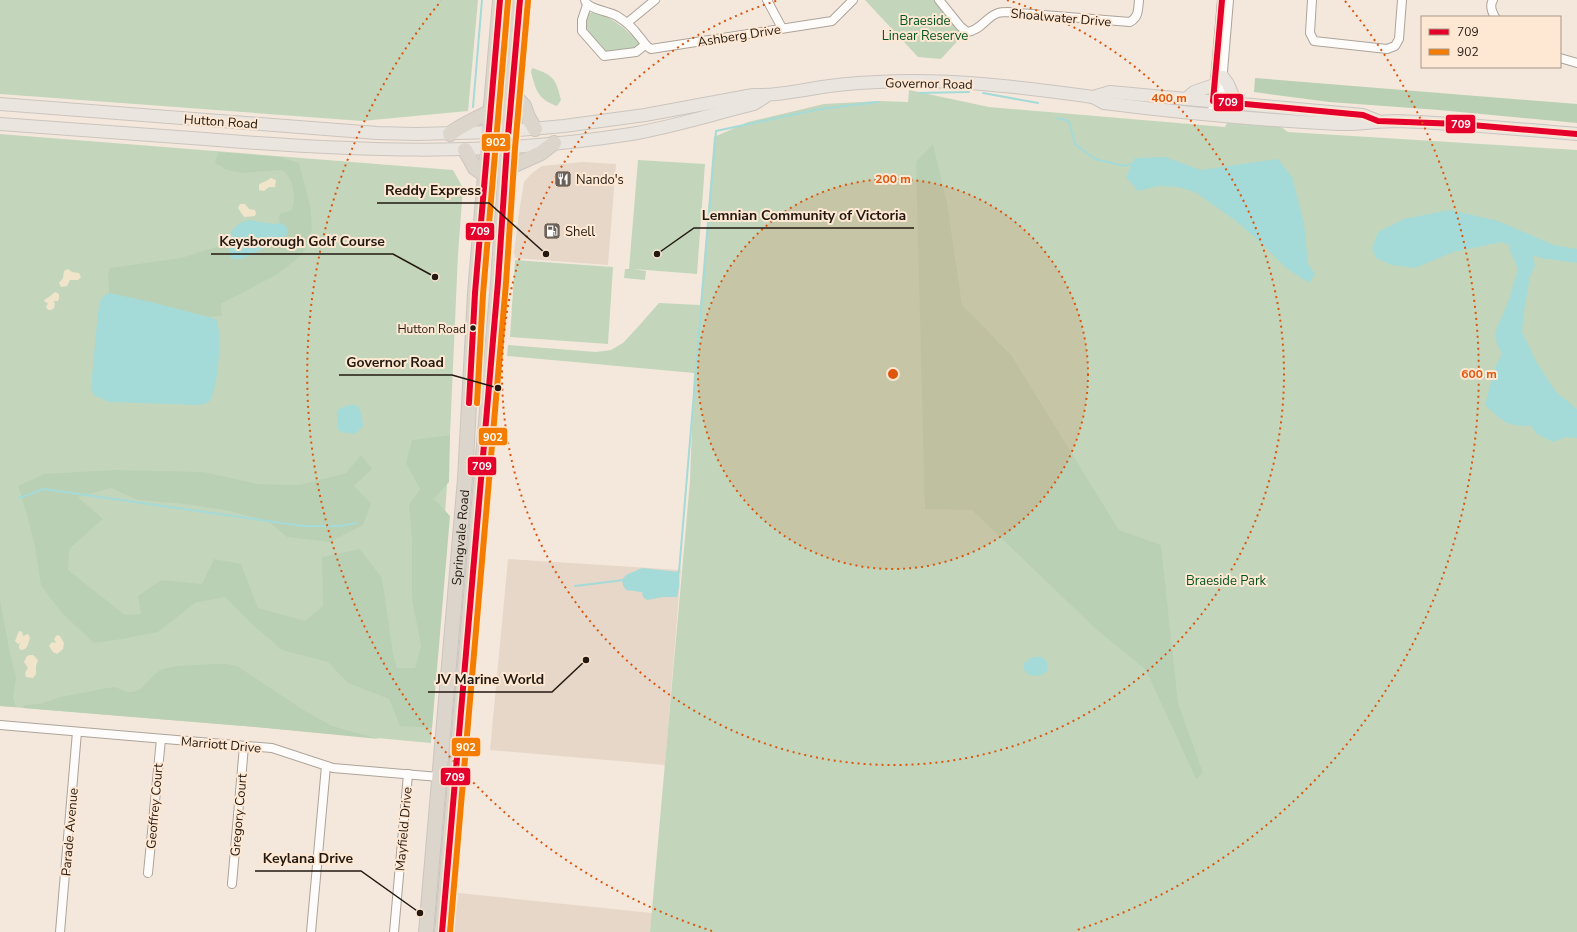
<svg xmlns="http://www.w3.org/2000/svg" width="1577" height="932" viewBox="0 0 1577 932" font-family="'Nunito Sans',sans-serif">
<rect width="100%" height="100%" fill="#f4e8dd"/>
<g fill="#e6d7c9">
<polygon points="582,162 616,164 608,265 515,258 514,252 518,219 524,182 532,173 542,166"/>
<polygon points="508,559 681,570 665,765 490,750"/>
<polygon points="458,893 652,913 650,932 451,932 453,906 457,906"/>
</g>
<g fill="#c3d6bc">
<polygon points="0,0 478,0 468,111 362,121 0,94"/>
<polygon points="865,0 935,0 964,34 941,59 918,57"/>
<path d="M 594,12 C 614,18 626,29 640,44 L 634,50 L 633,48 L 616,50 L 616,53 L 607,54 L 586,33 L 586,14 Z"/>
<path d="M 532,68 C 554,75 556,79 561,100 L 557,106 C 538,99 536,91 531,72 Z"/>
<polygon points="909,90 989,107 1225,127 1227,123 1281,127 1288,132 1577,150 1577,932 650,932 690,481 694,373 507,356 508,345 596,352 611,350 623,343 636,329 659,303 700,305 714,137 748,122 824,104 879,101 908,102"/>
<polygon points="0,134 453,170 463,188 458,254 450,435 431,743 256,727 0,706"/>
<polygon points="638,160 705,164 697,274 633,269 646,271 645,280 624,278 625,269 629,269"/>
<polygon points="515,260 613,267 608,344 510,337"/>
</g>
<g fill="#bad0b4">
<polygon points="1255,78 1577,104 1577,123 1439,110 1329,102 1254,92"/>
<polygon points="933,144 947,203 962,305 1011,355 1119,530 1161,545 1178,703 1203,773 1196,779 1146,670 1097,630 972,510 925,509 916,162"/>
<path d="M 218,152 L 280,157 L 299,163 L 310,205 L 312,227 L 310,239 L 302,255 L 276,275 L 221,304 L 222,316 L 209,317 L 109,293 L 108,273 L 110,268 L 181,258 L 229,243 L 231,259 L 241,259 L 284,238 L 286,226 L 280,223 L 279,216 L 281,213 L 291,211 C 297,199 293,177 282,170 L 242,173 L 227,170 L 215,163 Z"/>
<polygon points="450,435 449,482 434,499 450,516 432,728 400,726 389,699 348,683 328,662 282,650 254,626 225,597 195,603 158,632 122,639 94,643 62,613 41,586 35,547 28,518 18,486 44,474 114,470 204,472 257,484 299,485 346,473 361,455 372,469 354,486 371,504 363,525 330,542 287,537 268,521 225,510 185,504 138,500 111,488 78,497 103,519 69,549 68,570 125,615 141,614 138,596 161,580 202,584 214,559 241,564 258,608 305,621 323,606 322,557 360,549 382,578 393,653 397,668 415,668 421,646 412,599 412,538 409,505 420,489 406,463 412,440"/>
<polygon points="0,600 10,654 16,677 13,698 16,707 0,706"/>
<polygon points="213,664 227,664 237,666 305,711 332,726 379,739 256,727 23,708 25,705 40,704 61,697 107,688 115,687 128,692 133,692 140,689 155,674 162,669 177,666"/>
</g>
<g fill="#f0e5cb">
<polygon points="271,178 276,180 275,187 269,187 264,191 259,190 259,184 266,181"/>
<polygon points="240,204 245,204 249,209 255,210 256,213 255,216 244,217 238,208"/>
<polygon points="68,269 72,272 79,273 81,277 78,280 70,280 67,286 61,287 59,283 63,278 64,271"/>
<polygon points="55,292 59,294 59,298 58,301 53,301 55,303 54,308 51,310 48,310 46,307 48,303 45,302 44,300 49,297"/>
<path d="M 19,631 L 22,632 L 23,636 L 28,634 L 30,638 C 28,643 28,650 21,650 L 19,648 L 19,645 L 21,642 L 18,644 L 15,641 Z"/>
<polygon points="57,635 60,636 64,643 63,649 57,654 53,652 49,646 52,642 56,643 54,639"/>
<polygon points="30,655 33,655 38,660 36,666 36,674 33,678 26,677 25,673 28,668 24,662 27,656"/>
</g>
<g fill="#a4dad7">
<polygon points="1165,157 1201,170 1278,159 1292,177 1304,223 1308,264 1315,274 1309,283 1285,267 1260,242 1236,221 1195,192 1178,187 1158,186 1138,191 1126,177 1135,158"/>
<path d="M 1450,210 L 1498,221 L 1554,245 L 1577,249 L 1577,263 L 1541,258 L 1533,255 L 1535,266 L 1530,277 L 1524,311 L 1522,332 L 1537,363 L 1556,392 L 1577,409 L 1577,438 L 1566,437 L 1553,442 L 1537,434 L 1531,426 C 1505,426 1504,422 1485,405 L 1495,367 L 1502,354 L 1497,344 L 1495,333 L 1508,302 L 1518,269 L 1509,249 L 1509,245 L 1502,242 L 1453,252 L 1415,268 L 1391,265 L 1376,258 L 1372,249 L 1378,232 L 1404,219 Z"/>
<path d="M 248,220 L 274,224 L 280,223 L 286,226 L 288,232 L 284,238 L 242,259 L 231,259 C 228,241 226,227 248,220 Z"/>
<path d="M 109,293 L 151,302 L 216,319 C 223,331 218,389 210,400 C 208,404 203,404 199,405 L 109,402 L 94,395 L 91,388 L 98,312 L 101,299 L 105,295 Z"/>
<path d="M 350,405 L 356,405 C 362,410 362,419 363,426 L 355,434 L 341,432 L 338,429 L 337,412 L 340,408 Z"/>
<polygon points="642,568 679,572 679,587 677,597 663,597 647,600 643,597 642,592 626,590 623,585 622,580 626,575"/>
<polygon points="1032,657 1042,657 1047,662 1047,671 1040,676 1029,675 1024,670 1024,663"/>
</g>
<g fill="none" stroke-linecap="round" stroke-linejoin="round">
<g stroke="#a4dad7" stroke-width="2">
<polyline points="920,93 969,92"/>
<polyline points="983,93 1038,103"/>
<polyline points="473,107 482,0"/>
<polyline points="1057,118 1069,121 1075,144 1095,159 1124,166 1135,163"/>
<polyline points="19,498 44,489 303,526 341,526 356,523"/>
<polyline points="678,572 679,572 716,131 820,109 878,102"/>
<polyline points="575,586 624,580"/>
</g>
<defs>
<g id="street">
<path d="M 585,0 C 586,9 609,11 617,16 C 625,21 633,28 638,35 C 643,40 645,46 651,49 L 832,21 L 853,0"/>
<polyline points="767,0 782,28"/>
<path d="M 939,0 L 960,26 L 967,32 C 980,31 986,17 998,13 C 1001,12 1004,12 1008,12 L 1130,22 C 1139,17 1138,9 1139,0"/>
<polyline points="1312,0 1310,33 1314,41 1387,49 1395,46 1399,39 1402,0"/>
<path d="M 1493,0 C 1489,6 1492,12 1495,17"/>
<polyline points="587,5 582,20 582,31 604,56 636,52 645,45"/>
<polyline points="627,23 655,0"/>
<polyline points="1560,58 1577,63"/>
<polyline points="1220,107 1229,0"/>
<polyline points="1212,115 1222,0"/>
<polyline points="0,725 272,748 333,768 439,777"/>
<polyline points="148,873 161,739"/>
<polyline points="232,884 244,746"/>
<polyline points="60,932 77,732"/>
<polyline points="311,932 326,766"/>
<polyline points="394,932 408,774"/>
</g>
<g id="primary">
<polyline points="1223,77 1228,84 1236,103"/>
<polyline points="1093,97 1110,92 1363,115 1378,121"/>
<polyline points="1186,99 1194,92 1214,85"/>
<path d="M 0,104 L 377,133 L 416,134 L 496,132 L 564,126 L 645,115 L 753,95 C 772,96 791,92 810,89 C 832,85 854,83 877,82 C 949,78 1021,87 1093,97 L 1104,103 C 1182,113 1260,120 1339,124 C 1358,125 1377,121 1396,121 C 1456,123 1517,129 1577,134"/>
<path d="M 0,124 C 68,129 137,134 205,139 C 350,151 487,157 631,134 C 673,127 713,114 754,104 L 765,97"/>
</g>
<g id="highway">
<polyline points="512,93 524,106 528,117 535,129"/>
<path d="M 450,134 C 462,124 477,119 491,111"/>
<polyline points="465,150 475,168 485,175"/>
<polyline points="506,169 541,153 554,143"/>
<path id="s1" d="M 426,932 L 465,479 L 475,293 L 500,0"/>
<polyline points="442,932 498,282 507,147 520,0"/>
</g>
</defs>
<use href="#street" stroke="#ada399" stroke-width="10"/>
<use href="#primary" stroke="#cbc5bf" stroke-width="14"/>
<use href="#highway" stroke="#cbc5bf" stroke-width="16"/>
<use href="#street" stroke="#fdfcfa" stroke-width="8"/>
<use href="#primary" stroke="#eae5de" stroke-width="12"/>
<use href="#highway" stroke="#dcd5cb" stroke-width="14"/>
<defs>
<g id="bus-1">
<polyline points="1222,0 1213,101 1363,115 1378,121 1460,124 1577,134"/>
<polyline points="469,403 475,293 500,0"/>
<polyline points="442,932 498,282 507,147 520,0"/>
</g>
<g id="bus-2">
<polyline points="477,403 483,294 508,1"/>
<polyline points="450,932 506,283 515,148 528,1"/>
</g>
</defs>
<use href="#bus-1" stroke="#fee8d3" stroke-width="9"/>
<use href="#bus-2" stroke="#fee8d3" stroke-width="9"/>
<use href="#bus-1" stroke="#e4002b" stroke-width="6"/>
<use href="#bus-2" stroke="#f47d01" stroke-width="6"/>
</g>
<circle cx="893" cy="374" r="195" fill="#de560c" fill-opacity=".12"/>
<g fill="none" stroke="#de560c" stroke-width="2" stroke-dasharray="2 4">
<circle cx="893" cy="374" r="195"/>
<path d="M1007 0A391 391 0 1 1 779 0"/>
<path d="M712 931A586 586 0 0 1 441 1M1345 1A586 586 0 0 1 1074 931"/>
</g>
<defs>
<symbol id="restaurant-square" viewBox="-11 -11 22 22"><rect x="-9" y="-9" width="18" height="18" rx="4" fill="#6c6158" stroke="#fee8d3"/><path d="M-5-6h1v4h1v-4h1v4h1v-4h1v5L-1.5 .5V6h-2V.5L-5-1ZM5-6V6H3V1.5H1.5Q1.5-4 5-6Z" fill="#fff"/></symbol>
<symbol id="fuel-square" viewBox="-11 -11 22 22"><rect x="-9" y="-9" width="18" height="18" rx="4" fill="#6c6158" stroke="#fee8d3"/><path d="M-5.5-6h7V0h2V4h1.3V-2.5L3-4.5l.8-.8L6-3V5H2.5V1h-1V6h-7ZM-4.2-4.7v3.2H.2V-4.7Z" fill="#fff"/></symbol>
</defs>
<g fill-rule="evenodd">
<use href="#restaurant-square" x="553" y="169" width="20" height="20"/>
<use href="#fuel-square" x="542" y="221" width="20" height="20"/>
</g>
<circle fill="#231910" stroke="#fee8d3" stroke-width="1.5" cx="473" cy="328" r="3.5"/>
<g text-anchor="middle" stroke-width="4" stroke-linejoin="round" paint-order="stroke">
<g font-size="12" fill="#231910" stroke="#fee8d3" text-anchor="end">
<text x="466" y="333">Hutton Road</text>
</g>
<g font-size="13" fill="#231910" stroke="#fee8d3">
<text transform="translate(1061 17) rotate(5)" y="5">Shoalwater Drive</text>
<text transform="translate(739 35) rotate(-9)" y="5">Ashberg Drive</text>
<text transform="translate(929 83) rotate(1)" y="5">Governor Road</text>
<text transform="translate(221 121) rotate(4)" y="5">Hutton Road</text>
<text dy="5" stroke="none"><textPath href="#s1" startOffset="396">Springvale Road</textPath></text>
<text transform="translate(221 744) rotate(5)" y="5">Marriott Drive</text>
<text transform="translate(154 806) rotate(-85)" y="5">Geoffrey Court</text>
<text transform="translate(238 815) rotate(-85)" y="5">Gregory Court</text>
<text transform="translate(403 829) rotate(-85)" y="5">Mayfield Drive</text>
<text transform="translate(69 832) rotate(-85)" y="5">Parade Avenue</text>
</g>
<g font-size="13" fill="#02541f" stroke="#fee8d3">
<text x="925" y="25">Braeside<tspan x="925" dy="15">Linear Reserve</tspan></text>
<text x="1226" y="585">Braeside Park</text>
</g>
<g font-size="13" fill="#231910" stroke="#fee8d3" text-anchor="start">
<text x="576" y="184">Nando's</text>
<text x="565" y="236">Shell</text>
</g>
</g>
<circle cx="893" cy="374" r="6" fill="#de560c" stroke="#fee8d3" stroke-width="2"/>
<g font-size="12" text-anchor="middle" font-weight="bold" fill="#de560c" stroke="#fee8d3" stroke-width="4" stroke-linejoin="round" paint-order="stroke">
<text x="1169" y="102">400 m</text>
<text x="893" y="183">200 m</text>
<text x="1479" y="378">600 m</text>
</g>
<path fill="none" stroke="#231910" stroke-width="1.5" d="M546 254L489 203H377M657 254L694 228H914M435 277L393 254H211M498 388L452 375H339M586 660L552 692H428M420 913L361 871H255"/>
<g fill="#231910" stroke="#fee8d3" stroke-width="1.5">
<circle cx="546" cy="254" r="4"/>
<circle cx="657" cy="254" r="4"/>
<circle cx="435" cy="277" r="4"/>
<circle cx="498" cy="388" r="4"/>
<circle cx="586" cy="660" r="4"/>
<circle cx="420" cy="913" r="4"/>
</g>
<g font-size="14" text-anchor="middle" font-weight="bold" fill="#231910" stroke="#fee8d3" stroke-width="4" stroke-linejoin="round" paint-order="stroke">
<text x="433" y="195">Reddy Express</text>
<text x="804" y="220">Lemnian Community of Victoria</text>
<text x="302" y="246">Keysborough Golf Course</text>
<text x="395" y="367">Governor Road</text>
<text x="490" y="684">JV Marine World</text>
<text x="308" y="863">Keylana Drive</text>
</g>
<g stroke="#fee8d3" stroke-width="1.5">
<rect x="1213" y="93" width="31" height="19" rx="4" fill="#e4002b"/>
<rect x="1445" y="114" width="31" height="20" rx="4" fill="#e4002b"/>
<rect x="481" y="133" width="30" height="19" rx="4" fill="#f47d01"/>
<rect x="465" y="222" width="30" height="19" rx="4" fill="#e4002b"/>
<rect x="478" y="427" width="30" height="19" rx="4" fill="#f47d01"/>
<rect x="467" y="456" width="30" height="20" rx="4" fill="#e4002b"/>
<rect x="451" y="737" width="30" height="20" rx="4" fill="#f47d01"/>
<rect x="440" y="767" width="31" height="19" rx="4" fill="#e4002b"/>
</g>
<g font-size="11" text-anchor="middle" font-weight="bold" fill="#fff">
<text x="1228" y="106">709</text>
<text x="1461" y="128">709</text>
<text x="496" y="146">902</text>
<text x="480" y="235">709</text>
<text x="493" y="441">902</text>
<text x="482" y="470">709</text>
<text x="466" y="751">902</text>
<text x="455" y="781">709</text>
</g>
<rect x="1421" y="16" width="140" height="52" fill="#fee8d3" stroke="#a69585"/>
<rect x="1429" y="29" width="20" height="6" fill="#e4002b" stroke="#a69585"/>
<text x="1457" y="36" font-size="12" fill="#231910">709</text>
<rect x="1429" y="49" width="20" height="6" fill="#f47d01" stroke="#a69585"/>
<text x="1457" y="56" font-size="12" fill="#231910">902</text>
</svg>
